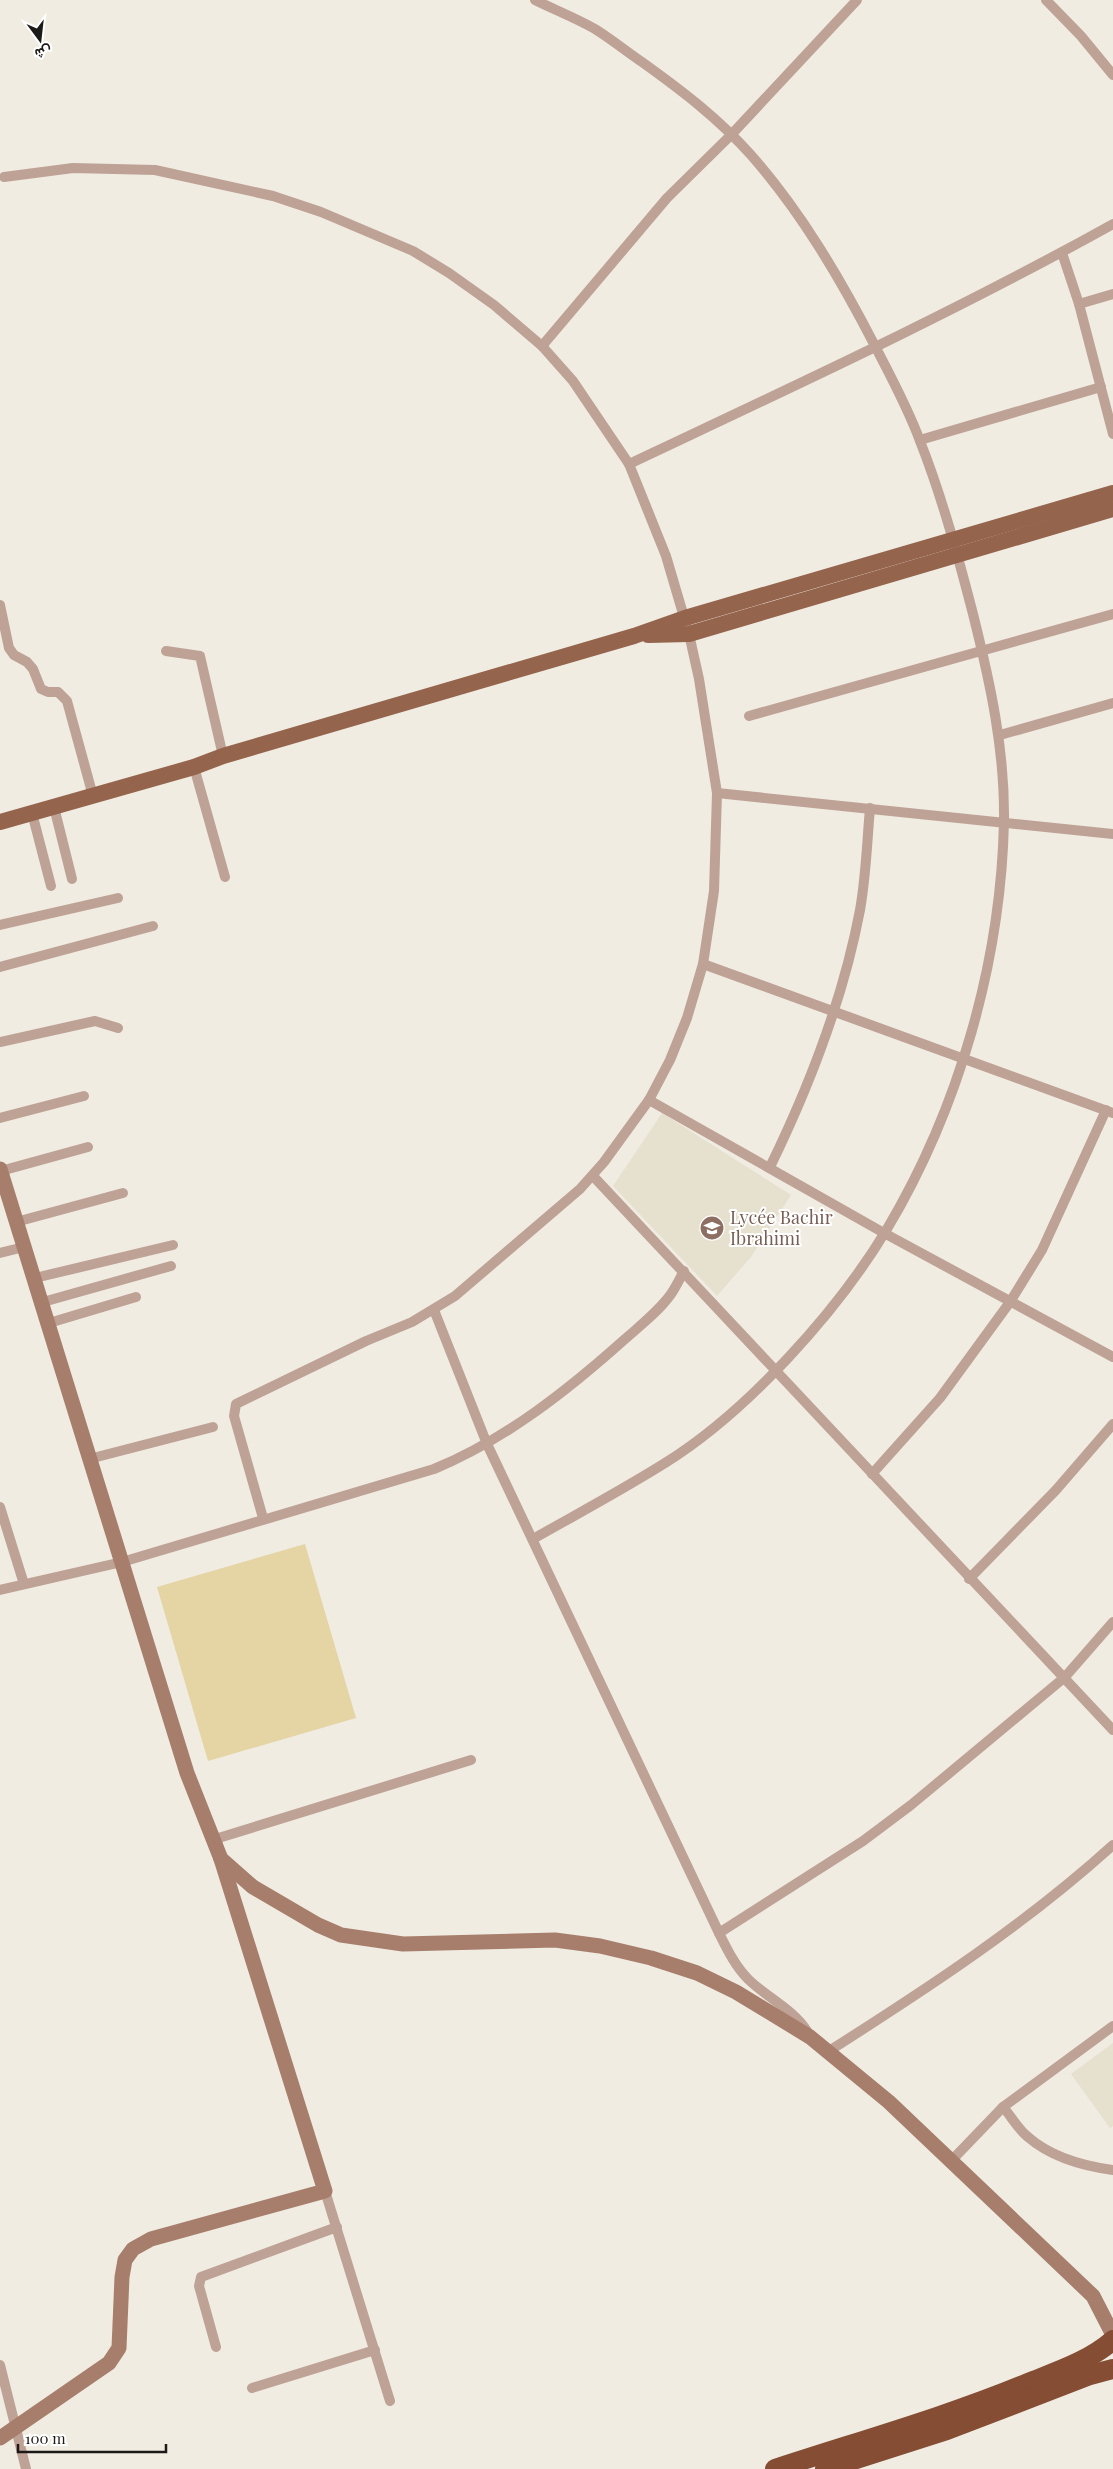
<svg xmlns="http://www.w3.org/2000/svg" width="1113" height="2469" viewBox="0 0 1113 2469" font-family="'Playfair Display',Vazirmatn,serif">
<rect width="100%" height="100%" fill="#f0ece2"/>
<g fill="#e6e0cf">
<polygon points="662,1113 791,1195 751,1257 717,1296 613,1186"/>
<polygon points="1113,2043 1113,2126 1110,2128 1071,2074"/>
</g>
<polygon fill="#e5d4a4" points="305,1544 356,1718 208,1761 157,1587"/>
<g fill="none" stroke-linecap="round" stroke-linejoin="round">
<g stroke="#bfa296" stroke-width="10">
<polyline points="1046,0 1081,36 1113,75"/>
<polyline points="4,177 73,168 155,170 273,196 321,212 413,251 449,273 494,305 542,346 573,381 629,464 666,556 689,634 699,679 717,793 714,891 703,964 687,1018 670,1060 649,1100 604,1162 580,1189 455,1296 412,1322 366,1341 236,1404 234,1416 263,1518"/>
<polyline points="1062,253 1079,304 1113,434"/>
<polyline points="1079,304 1113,294"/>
<polyline points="542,346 667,198 731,135 857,0"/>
<polyline points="920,440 1101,387"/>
<path d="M 629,464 C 792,387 955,312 1113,224"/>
<polyline points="0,605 9,648 14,655 27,662 33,669 41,689 48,692 58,692 67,701 93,796"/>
<polyline points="166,651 200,656 223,756"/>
<polyline points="749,716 1113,614"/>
<polyline points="1000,735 1113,703"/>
<polyline points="194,767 225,877"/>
<polyline points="717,793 1113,834"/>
<polyline points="54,807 72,879"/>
<polyline points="32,813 51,886"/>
<polyline points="0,925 118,898"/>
<polyline points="703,964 1113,1113"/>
<polyline points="0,967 153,926"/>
<polyline points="0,1042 95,1021 118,1028"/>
<polyline points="649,1100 884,1233 1113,1357"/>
<polyline points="0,1118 84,1096"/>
<path d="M 770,1167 C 810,1085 843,1000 860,910 C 866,877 867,842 870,808"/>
<polyline points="1,1171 88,1147"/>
<polyline points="593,1176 1113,1730"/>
<polyline points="16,1222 123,1193"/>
<polyline points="0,1253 24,1247"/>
<polyline points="35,1278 173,1245"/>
<polyline points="43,1302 171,1266"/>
<path d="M 434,1310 L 487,1444 L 719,1933 C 727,1949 735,1966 748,1979 C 766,1997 793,2009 807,2031"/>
<polyline points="49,1323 136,1297"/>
<polyline points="89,1459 213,1427"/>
<polyline points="872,1474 940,1398 1010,1302 1042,1250 1106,1110"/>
<polyline points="0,1507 24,1584"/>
<path d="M 533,1539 C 577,1514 622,1490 665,1463 C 747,1412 837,1312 887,1229 C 959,1108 1001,962 1004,821 C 1005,750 990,682 973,614 C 958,556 942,497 920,441 C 908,408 891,377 875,346 C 840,278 801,212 751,155 C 718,118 681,90 642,62 C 626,51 611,39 595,29 C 576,18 555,10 535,0"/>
<polyline points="969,1579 1056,1490 1113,1424"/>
<path d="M 0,1590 L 122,1562 L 434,1469 C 505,1440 568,1390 625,1339 C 641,1325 659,1311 671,1294 C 676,1287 680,1278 684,1271"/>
<polyline points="212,1840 471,1760"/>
<polyline points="719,1933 863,1841 911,1805 1065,1677 1113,1622"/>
<path d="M 829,2051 C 928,1988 1026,1924 1113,1845"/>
<path d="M 1003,2107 C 1011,2116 1018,2129 1028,2137 C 1051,2157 1083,2166 1113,2170"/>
<polyline points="952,2160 1003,2107 1113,2026"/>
<polyline points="325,2191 390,2401"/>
<polyline points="216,2347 199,2286 201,2277 337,2227"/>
<polyline points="0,2365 26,2469"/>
<polyline points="252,2388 375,2350"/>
</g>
<g stroke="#a77e6c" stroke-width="15">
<polyline points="0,1169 187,1773 221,1859 253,1887 318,1925 341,1935 403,1944 555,1940 600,1946 651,1958 697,1973 736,1992 810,2037 889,2102 1093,2296 1113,2335"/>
<polyline points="0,2438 109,2363 119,2348 122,2277 125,2260 133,2249 151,2239 325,2191 221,1859"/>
</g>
<g stroke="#95644d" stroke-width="16">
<polyline points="648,635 689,634 1113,509"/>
<polyline points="0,822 194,767 223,756 634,636 685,618 1113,493"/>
</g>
<g stroke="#854d33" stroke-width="20">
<path d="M 775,2469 C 860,2441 946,2417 1028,2383 C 1058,2371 1089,2361 1113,2340"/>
<polyline points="825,2469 947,2430 1090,2375 1113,2369"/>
</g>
</g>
<defs>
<symbol id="school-disc" viewBox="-11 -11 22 22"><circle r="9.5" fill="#8d6e63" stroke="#fff"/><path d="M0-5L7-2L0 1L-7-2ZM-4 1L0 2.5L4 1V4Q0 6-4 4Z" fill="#fff"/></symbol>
</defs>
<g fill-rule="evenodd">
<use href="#school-disc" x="698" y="1214" width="28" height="28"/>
</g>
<g text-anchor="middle" stroke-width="4" stroke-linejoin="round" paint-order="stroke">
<g font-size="18" fill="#785e54" stroke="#fff" text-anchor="start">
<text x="730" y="1224">Lycée Bachir<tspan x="730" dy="21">Ibrahimi</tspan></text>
</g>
</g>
<g transform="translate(40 40) rotate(165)" stroke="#ffffff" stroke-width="4" paint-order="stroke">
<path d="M0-4L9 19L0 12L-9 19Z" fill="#1c1a17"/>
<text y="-8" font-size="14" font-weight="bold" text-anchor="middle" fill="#1c1a17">ش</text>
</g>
<path d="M18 2444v8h148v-8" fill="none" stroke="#1c1a17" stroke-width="2.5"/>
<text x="25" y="2444" font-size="15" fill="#1c1a17" stroke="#ffffff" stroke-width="4" paint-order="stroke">100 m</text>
</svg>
